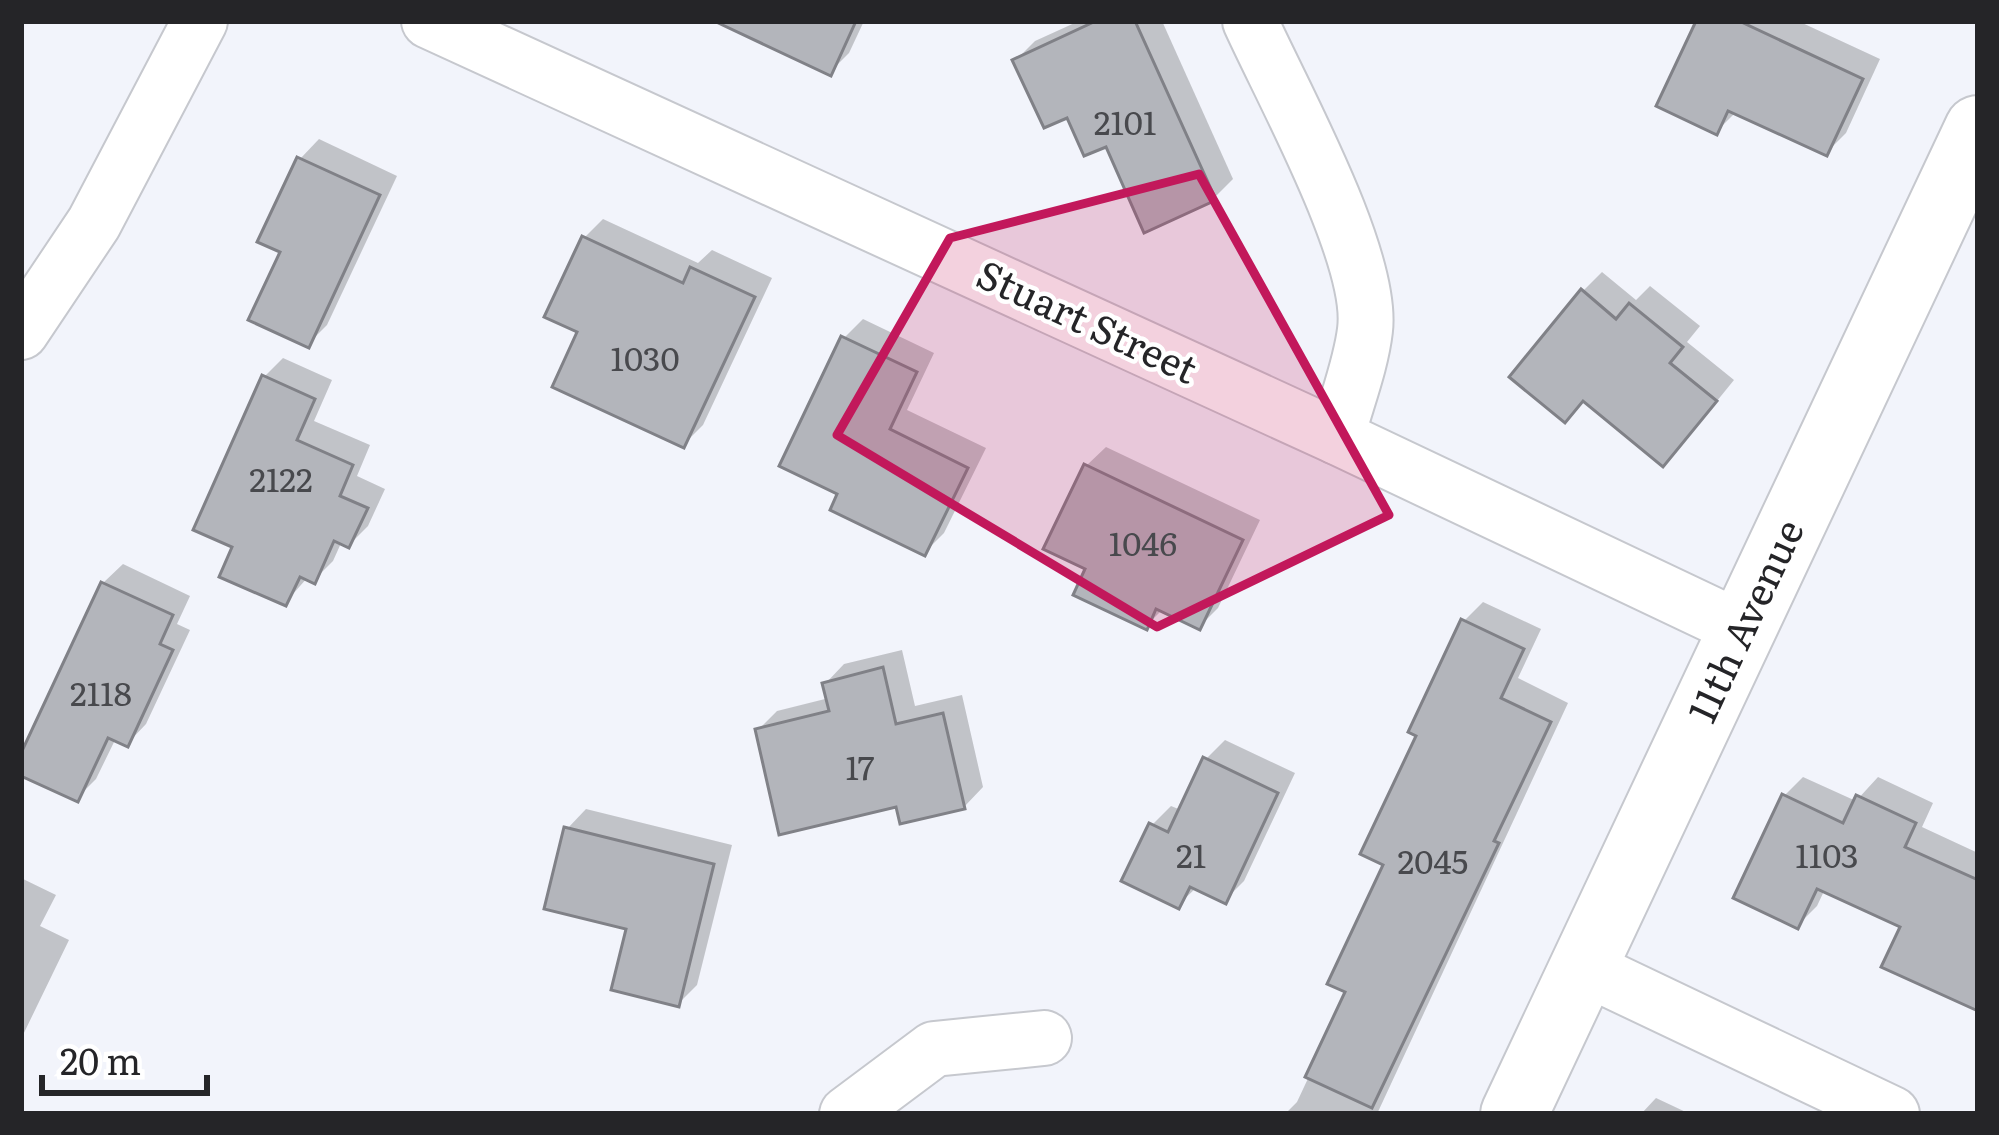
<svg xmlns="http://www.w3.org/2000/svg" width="1999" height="1135" viewBox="0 0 1999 1135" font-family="Literata,serif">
<rect width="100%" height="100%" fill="#f2f4fb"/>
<g fill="#0003">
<polygon points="721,21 864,21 849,53 830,72"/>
<polygon points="1079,21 1162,21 1233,179 1214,198 1108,143 1016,60 1035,41"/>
<polygon points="1699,21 1798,21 1880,59 1846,133 1827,152 1737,111 1717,131"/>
<polygon points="319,139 397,176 327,325 308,344 284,251 300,159"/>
<polygon points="603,219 698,263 712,250 772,278 703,425 684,444 581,331 584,238"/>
<polygon points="1602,272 1636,300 1650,286 1700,326 1687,342 1734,380 1682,444 1585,398 1583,291"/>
<polygon points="863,319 934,353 907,410 986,448 944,533 925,552 841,493 844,338"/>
<polygon points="283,358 332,380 314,421 370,445 357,476 385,489 368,526 349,545 342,541 333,561 314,580 308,577 285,603 236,545 264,377"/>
<polygon points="1106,447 1260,520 1218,608 1199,627 1163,609 1146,626 1089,568 1086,466"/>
<polygon points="123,564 190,596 177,624 190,630 146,724 127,744 116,738 96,779 77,798 21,772 21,760 103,583"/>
<polygon points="1483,602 1541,629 1518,678 1568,703 1377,1114 1285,1114 1297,1102 1349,991 1420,734 1464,621"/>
<polygon points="902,650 915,706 962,695 983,787 964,807 898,803 758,730 777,711 829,698 825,684 844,664"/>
<polygon points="1225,740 1295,773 1244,881 1225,900 1197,887 1178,905 1152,825 1171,806 1181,810 1206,759"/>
<polygon points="1803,777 1856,801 1878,777 1933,803 1922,827 1978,853 1978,1004 1904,926 1825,889 1817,906 1798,925 1784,796"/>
<polygon points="586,809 732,845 697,985 678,1004 567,829"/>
<polygon points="21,878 56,895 40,926 69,940 21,1039"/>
<polygon points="1656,1098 1690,1114 1641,1114"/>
</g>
<g fill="#b3b5bb" stroke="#808187" stroke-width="3">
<polygon points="714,21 856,21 831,76"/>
<polygon points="1096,21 1135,21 1216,200 1144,233 1106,147 1084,156 1067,118 1044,128 1012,60"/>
<polygon points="1696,21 1739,21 1863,79 1827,156 1728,111 1717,135 1656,106"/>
<polygon points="297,157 380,195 309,348 248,320 280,252 257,242"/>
<polygon points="582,236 683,283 690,267 755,297 684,448 552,387 577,332 544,317"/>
<polygon points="1581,289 1616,319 1629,303 1683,347 1670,363 1717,401 1663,467 1583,401 1565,423 1509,377"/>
<polygon points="841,336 917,372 890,429 968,468 925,556 830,510 837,494 779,466"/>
<polygon points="262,375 315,399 297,440 353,465 340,496 368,508 349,548 334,541 315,584 300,577 286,606 219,577 232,547 193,530"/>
<polygon points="1084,464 1243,540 1200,630 1156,609 1147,630 1073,595 1085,569 1043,549"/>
<polygon points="101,582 173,615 160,644 173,650 128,747 108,738 78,802 21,776 21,753"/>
<polygon points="1461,619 1524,649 1501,698 1551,722 1494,841 1499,843 1372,1108 1305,1077 1345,992 1327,984 1383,865 1360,854 1416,736 1408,732"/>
<polygon points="883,667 896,724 943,713 965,809 900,824 896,807 779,835 755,729 829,711 822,683"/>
<polygon points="1203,757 1278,793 1226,904 1190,887 1179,909 1121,881 1149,823 1168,832"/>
<polygon points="1782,794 1843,823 1856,795 1916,823 1905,847 1978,880 1978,1011 1881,967 1900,927 1817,889 1798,929 1733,898"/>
<polygon points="564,827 714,864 679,1007 611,990 626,929 544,909"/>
</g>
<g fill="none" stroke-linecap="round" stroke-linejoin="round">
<defs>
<g id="minor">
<polyline points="429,21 1337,437 1742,629"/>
<path d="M 1250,21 C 1282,92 1374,257 1365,330 C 1361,365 1346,402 1337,437"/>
<polyline points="21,332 94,223 200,21"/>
<polyline points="1583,967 1892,1114"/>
<polyline points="847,1114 934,1049 1044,1038"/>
</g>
<polyline id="tertiary" points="1514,1114 1978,129"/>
</defs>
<use href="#minor" stroke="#c6c8ce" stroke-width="58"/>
<use href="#tertiary" stroke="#c6c8ce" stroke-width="70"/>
<use href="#minor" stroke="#fff" stroke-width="54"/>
<use href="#tertiary" stroke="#fff" stroke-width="66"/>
</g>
<path fill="#c2185b" fill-opacity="0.2" stroke="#c2185b" stroke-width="9" stroke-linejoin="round" d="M 1199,174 L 1389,515 L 1157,627 L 837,435 L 950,238 Z"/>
<g text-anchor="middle" stroke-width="9" stroke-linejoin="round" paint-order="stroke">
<g font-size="33" fill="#48494d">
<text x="1125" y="135">2101</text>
<text x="645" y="371">1030</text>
<text x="281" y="492">2122</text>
<text x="1143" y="556">1046</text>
<text x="101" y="706">2118</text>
<text x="860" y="780">17</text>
<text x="1191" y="868">21</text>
<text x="1827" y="868">1103</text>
<text x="1433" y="874">2045</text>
</g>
<g font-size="39" fill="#252528" stroke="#fff">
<text transform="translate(1087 322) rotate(25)" y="14">Stuart Street</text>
<text transform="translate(1746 621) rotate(-65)" y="14">11th Avenue</text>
</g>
</g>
<rect width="1999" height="1135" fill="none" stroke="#252528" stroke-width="48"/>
<path d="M42 1075v18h165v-18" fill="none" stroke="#252528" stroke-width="6"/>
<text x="60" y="1075" font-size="36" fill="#252528" stroke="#ffffff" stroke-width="9" paint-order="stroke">20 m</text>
</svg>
